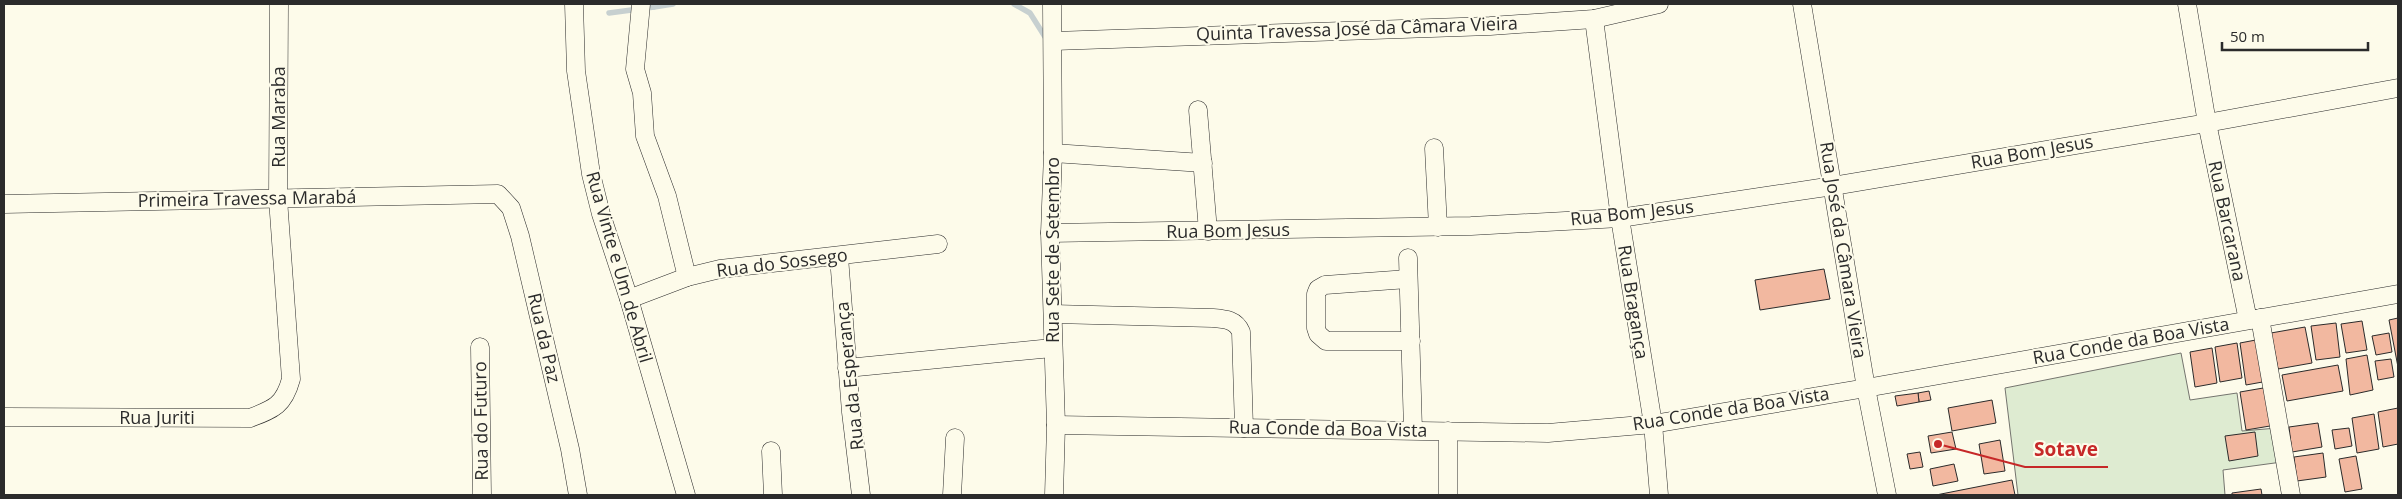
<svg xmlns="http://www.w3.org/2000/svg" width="2402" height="499" viewBox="0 0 2402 499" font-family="'Open Sans',sans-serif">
<rect width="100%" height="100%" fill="#fdfbea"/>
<polygon fill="#deebd1" stroke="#74746e" points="2181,353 2190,400 2237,393 2242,431 2277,428 2282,462 2223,470 2225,495 2018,495 2005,388"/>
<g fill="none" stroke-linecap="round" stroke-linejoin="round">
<g stroke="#c7d0d0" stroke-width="5.5">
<polyline points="1014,4 1030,13 1047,40"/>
<polyline points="654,7 673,4"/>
<polyline points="609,13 654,7 655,4"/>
</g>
</g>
<g fill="#f2b8a0" stroke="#2b2b2b">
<polygon points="1824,269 1830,299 1760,310 1755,280"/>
<polygon points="2398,318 2398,367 2389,320"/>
<polygon points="2362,321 2367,350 2346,353 2341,324"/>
<polygon points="2336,323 2340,357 2316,360 2311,326"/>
<polygon points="2305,327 2312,363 2278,369 2271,333"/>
<polygon points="2389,333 2392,352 2376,355 2372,336"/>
<polygon points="2261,339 2268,381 2246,385 2240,343"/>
<polygon points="2237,343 2242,378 2220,382 2215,347"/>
<polygon points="2212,348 2217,383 2195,387 2190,352"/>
<polygon points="2367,355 2373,390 2350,395 2346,359"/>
<polygon points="2391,359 2394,377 2378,380 2375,361"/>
<polygon points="2338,365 2343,391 2287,401 2282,375"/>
<polygon points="2269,387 2276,425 2246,430 2240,392"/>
<polygon points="1929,391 1931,400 1919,402 1918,393"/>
<polygon points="1918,393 1919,402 1897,406 1895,396"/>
<polygon points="1992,400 1996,423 1952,431 1948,408"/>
<polygon points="2398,408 2398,444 2383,447 2378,412"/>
<polygon points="2374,414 2379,449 2357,453 2352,418"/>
<polygon points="2318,423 2322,447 2292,452 2289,427"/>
<polygon points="2349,428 2352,446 2335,449 2332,430"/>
<polygon points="1952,432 1956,449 1931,453 1928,436"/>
<polygon points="2255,432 2258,456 2229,461 2225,436"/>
<polygon points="2000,440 2005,471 1984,474 1979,444"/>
<polygon points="1920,452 1923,467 1910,469 1907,454"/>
<polygon points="2323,453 2326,477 2297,481 2294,457"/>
<polygon points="2356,456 2362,489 2345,492 2339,459"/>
<polygon points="1954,464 1958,481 1933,486 1930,469"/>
<polygon points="2012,480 2015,495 1936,495"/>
<polygon points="2261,489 2262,495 2232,495 2232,493"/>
</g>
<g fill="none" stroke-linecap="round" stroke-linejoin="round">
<defs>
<g id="minor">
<polyline points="574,4 576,71 591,174 601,214 629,299 686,495"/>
<polyline points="641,4 635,69 642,93 645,136 667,196 687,277"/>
<polyline points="1052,4 1053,153 1050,233 1056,425 1054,495"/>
<polyline points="1802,4 1866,388 1887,495"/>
<polyline points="2187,4 2207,123 2248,320"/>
<polyline points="1594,19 1620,218 1653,424 1659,495"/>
<polyline points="1054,41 1490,26 1594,19 1659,4"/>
<polyline points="1198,110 1208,231"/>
<polyline points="1434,148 1438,227"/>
<polyline points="1053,153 1203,163"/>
<polyline points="4,204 498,194 511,208 520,236 570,449 578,495"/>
<polyline points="1050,233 1471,226 1620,218 1833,186 2207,123 2398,88"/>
<polyline points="839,257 851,412 861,495"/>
<polyline points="1408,258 1413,430"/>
<polyline points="1408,279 1325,285 1318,289 1316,294 1316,328 1318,334 1326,341 1411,341"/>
<polyline points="629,299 687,277 720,269 938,244"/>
<path d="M 1053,314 L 1213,318 C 1226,319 1236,320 1241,332 L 1244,428"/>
<polyline points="2260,318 2291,495"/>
<polyline points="480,347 482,495"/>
<polyline points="847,368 1052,348"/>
<path d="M 4,417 L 250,418 C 274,409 284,405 291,379 L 278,199 L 279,4"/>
<polyline points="1056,425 1548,433 1653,424 1866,388 2398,294"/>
<polyline points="1448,431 1448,495"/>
<polyline points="771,451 773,495"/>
<polyline points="952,495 955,438"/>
</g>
</defs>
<use href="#minor" stroke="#2b2b2b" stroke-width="19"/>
<use href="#minor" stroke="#fdfbea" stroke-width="18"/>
</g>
<g text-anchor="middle" stroke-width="4" stroke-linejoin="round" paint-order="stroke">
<g font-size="18" fill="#2b2b2b" stroke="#fdfbea">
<text transform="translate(1357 29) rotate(-2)" y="6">Quinta Travessa José da Câmara Vieira</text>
<text transform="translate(279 117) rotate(-90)" y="6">Rua Maraba</text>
<text transform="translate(2032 152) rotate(-10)" y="6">Rua Bom Jesus</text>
<text transform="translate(247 199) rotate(-1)" y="6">Primeira Travessa Marabá</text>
<text transform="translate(1632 213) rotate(-6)" y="6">Rua Bom Jesus</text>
<text transform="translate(2227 221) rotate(78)" y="6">Rua Barcarana</text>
<text transform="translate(1228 231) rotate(-1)" y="6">Rua Bom Jesus</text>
<text transform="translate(1053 250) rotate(-90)" y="6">Rua Sete de Setembro</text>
<text transform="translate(1843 250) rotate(81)" y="6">Rua José da Câmara Vieira</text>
<text transform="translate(782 263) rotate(-7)" y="6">Rua do Sossego</text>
<text transform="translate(619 267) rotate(74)" y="6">Rua Vinte e Um de Abril</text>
<text transform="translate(1633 302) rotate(81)" y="6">Rua Bragança</text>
<text transform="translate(544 338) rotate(77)" y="6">Rua da Paz</text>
<text transform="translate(2131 341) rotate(-10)" y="6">Rua Conde da Boa Vista</text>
<text transform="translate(850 376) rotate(-96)" y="6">Rua da Esperança</text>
<text transform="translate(1731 409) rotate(-9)" y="6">Rua Conde da Boa Vista</text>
<text x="157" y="424">Rua Juriti</text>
<text transform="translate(481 421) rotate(-91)" y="6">Rua do Futuro</text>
<text transform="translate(1328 429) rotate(1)" y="6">Rua Conde da Boa Vista</text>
</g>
</g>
<path fill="none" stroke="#c62828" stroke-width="2" d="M1938 444L2025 467H2108"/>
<circle fill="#c62828" stroke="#fdfbea" stroke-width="2" cx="1938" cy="444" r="5"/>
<g font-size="19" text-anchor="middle" font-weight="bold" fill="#c62828" stroke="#fdfbea" stroke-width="4" stroke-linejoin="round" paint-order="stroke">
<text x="2066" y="456">Sotave</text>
</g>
<rect width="2402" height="499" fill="none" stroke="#2b2b2b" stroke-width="10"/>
<path d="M2222 42v8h146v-8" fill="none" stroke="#2b2b2b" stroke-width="2.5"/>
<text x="2230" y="42" font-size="15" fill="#2b2b2b" stroke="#fdfbea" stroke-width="4" paint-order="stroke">50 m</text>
</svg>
